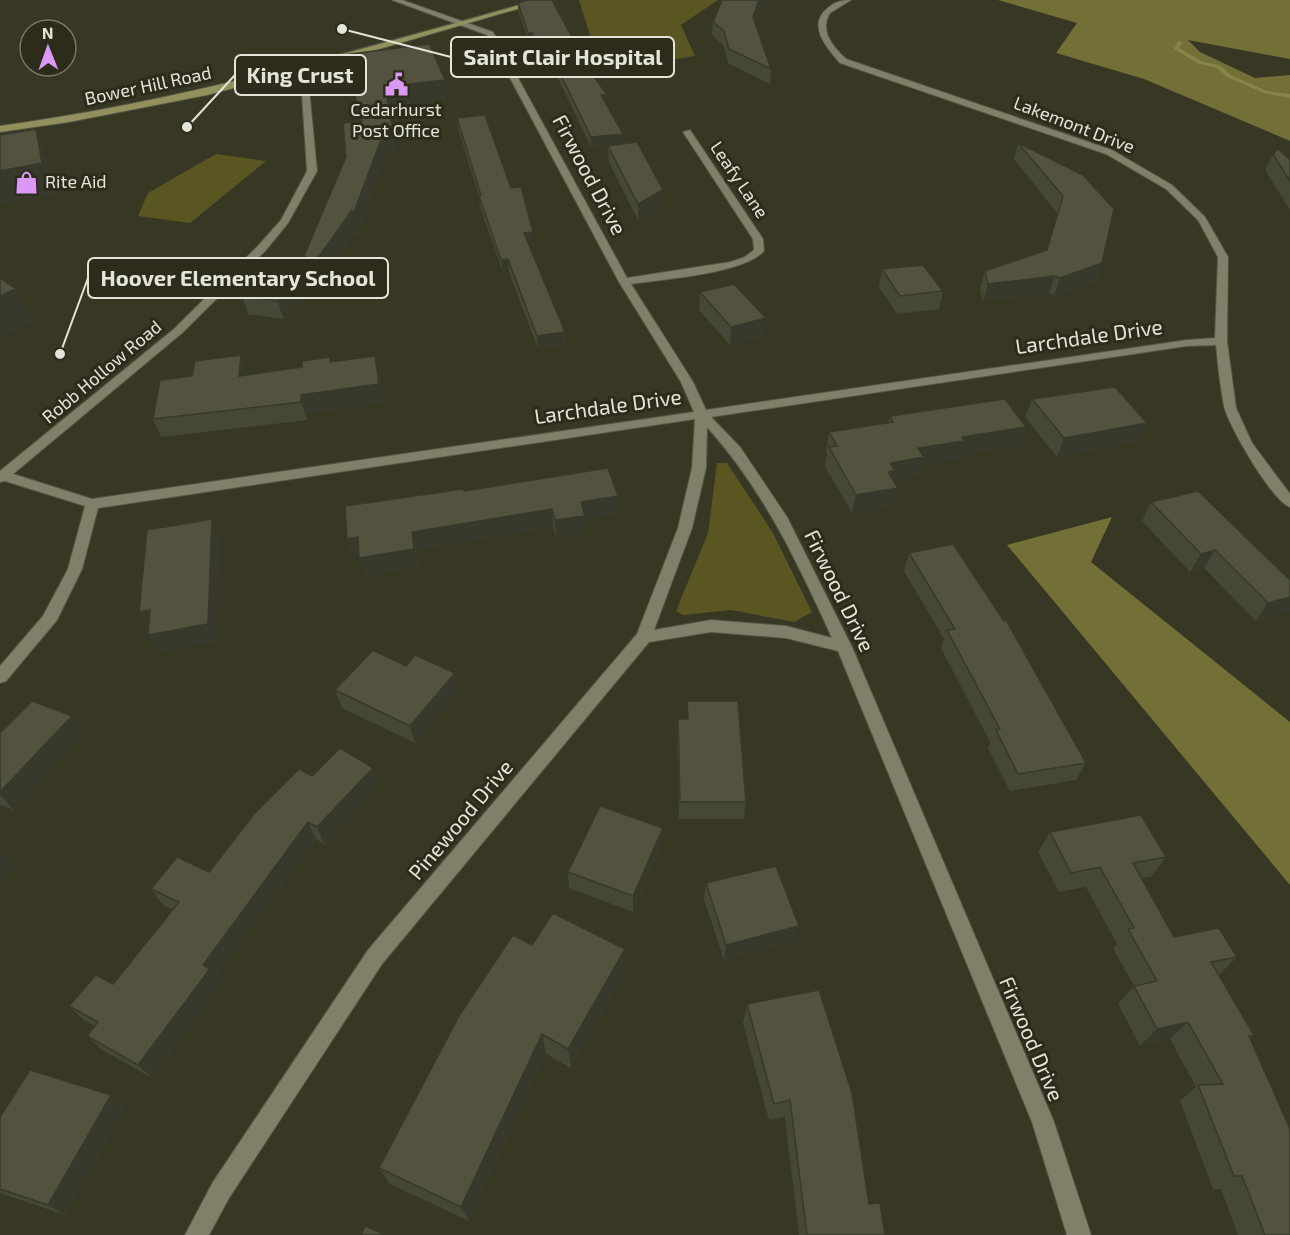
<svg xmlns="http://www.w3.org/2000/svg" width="1290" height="1235" viewBox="0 0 1290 1235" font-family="'Exo 2',sans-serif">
<rect width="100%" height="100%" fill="#373724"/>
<g fill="#595622">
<polygon points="579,0 718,0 681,25 695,56 601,71"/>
<polygon points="216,154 266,161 190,223 138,216 148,193"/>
<polygon points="717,463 727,463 773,533 812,612 794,622 731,610 683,615 676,611 708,533"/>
</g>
<g fill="#726f37">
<polygon points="998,0 1290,0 1290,59 1188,40 1200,52 1255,78 1290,75 1290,141 1144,79 1056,53 1077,23"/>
<polygon points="1112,517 1091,562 1290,722 1290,885 1007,545"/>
</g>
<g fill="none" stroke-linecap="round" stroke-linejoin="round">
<polygon fill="#87844c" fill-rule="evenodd" points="1178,41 1183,42 1179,48 1201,61 1221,66 1231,75 1267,91 1290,94 1290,98 1264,93 1227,77 1217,68 1197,63 1174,49"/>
<defs>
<path id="street" d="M 392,0 L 402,0 L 493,32 L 627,278 L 730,262 L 745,257 L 754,250 L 753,239 L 683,132 L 690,130 L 763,239 L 764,251 C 743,274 663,279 631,284 L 693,382 L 706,410 L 1187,340 L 1215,338 L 1218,257 L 1198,220 L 1166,189 L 1106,154 L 840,63 C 826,47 806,24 829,7 C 836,1 843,0 851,0 L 830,13 C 819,31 833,47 846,59 L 1112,150 L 1172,185 L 1205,217 L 1228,257 L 1227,341 L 1236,408 L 1252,443 L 1290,494 L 1290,507 C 1272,501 1228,425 1224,406 C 1220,386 1218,365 1216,345 L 1187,346 L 711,417 L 740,447 L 787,517 L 852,647 L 1054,1122 L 1091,1235 L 1067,1235 L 1032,1122 L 838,651 L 786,638 L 711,632 L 649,642 L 382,964 L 229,1198 L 209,1235 L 185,1235 L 213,1182 L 368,950 L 637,634 L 678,528 L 692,468 L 695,419 L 98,508 L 82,569 L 57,620 L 6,681 L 0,683 L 0,666 L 43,616 L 68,569 L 85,506 L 5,481 L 0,482 L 0,471 L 174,329 L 258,246 L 281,220 L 307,171 L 300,65 L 307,67 L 317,171 L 288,223 L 266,250 L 182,333 L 13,474 L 92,499 L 694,412 L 681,382 L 619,282 L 487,35 ZM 707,427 C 763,489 798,563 832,638 L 786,626 L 711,620 L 654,630 L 692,528 L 706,468 Z"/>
<path id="secondary" d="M 537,0 L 548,0 L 345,59 L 207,95 L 69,122 L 0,132 L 0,126 C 183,101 360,50 537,0 Z"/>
</defs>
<use href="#street" stroke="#565545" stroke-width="2"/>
<use href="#secondary" stroke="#565545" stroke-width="2"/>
<use href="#street" fill="#7f7f6a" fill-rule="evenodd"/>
<use href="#secondary" fill="#92905c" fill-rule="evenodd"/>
</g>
<g fill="#474735">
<polygon points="515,0 552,0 590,71 607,95 607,104 606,104 623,134 623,143 591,147 555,72 552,72 532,42 529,42 518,11 518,3 516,4"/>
<polygon points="722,0 770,0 758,14 755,22 771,69 770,84 728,63 723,45 712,35 713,22"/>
<polygon points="344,55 445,80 447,99 388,106 396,150 387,151 357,236 356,231 321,283 309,276 304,256 346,157 361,121 348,73"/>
<polygon points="457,118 511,188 534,244 528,245 565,332 566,345 538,349 509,272 503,272 480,207 479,196 458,129"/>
<polygon points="1018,143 1083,175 1102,263 1096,281 1054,296 1049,293 983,302 980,289 985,271 1047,250 1057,213 1014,159"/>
<polygon points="608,146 663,207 638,220 609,162"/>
<polygon points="1273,154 1290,160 1290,210 1265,170"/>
<polygon points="882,269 943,291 939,309 897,314 879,287"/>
<polygon points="303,272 307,289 283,319 248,314 242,296"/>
<polygon points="700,292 766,318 764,336 730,345 699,310"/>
<polygon points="241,355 247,375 331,362 380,374 383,403 306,414 307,420 161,437 153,419 192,376"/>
<polygon points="1032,399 1147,423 1139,441 1057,457 1025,417"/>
<polygon points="890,416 1020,445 960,455 959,459 922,465 919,475 893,480 898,488 893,506 852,513 825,466 827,454 826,451 829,432 888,423"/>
<polygon points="464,491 618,514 585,519 586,534 556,539 553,527 416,550 419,567 365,576 359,556 352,558 347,539"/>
<polygon points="1151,502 1290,580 1256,621 1204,568 1190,572 1142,521"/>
<polygon points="909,553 1086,763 1076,780 1010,791 988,748 990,742 941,648 944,639 904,571"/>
<polygon points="406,666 455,673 459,691 415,743 342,708 335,690"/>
<polygon points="687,701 746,802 744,819 679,819 677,737 678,719 687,719"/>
<polygon points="0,733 84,734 14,810 0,805"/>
<polygon points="373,768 379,785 324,844 316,839 216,976 222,983 152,1078 102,1050 87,1036 95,1026 84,1020 69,1006 113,984 173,910 163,905 151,889 209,872 312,776"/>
<polygon points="1050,832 1166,857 1151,877 1142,878 1174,937 1237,957 1219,975 1254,1035 1250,1038 1290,1235 1238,1235 1221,1189 1213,1189 1180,1101 1196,1087 1170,1039 1140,1046 1118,1004 1134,986 1113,948 1117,944 1086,887 1059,892 1038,852"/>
<polygon points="662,845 633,912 569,888 568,872"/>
<polygon points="706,883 795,941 724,960 704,899"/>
<polygon points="532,945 626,971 571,1068 546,1054 469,1221 390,1184 379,1168"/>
<polygon points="747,1004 869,1204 885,1235 799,1235 785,1117 769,1120 743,1023"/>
<polygon points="126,1107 65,1215 0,1193 0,1117"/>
</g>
<g fill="#39392b">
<polygon points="516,0 535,0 516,4"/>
<polygon points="759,0 770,0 758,14 752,31 753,17"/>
<polygon points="528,33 532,33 532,42 529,42"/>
<polygon points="555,63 555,72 552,72 551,64"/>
<polygon points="445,80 447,99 388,106 385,87"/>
<rect x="601" y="95" width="6" height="9"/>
<polygon points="36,129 49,160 56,195 0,205 0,171"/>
<polygon points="393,131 396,150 387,151 357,236 356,231 321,283 315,262 384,132"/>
<polygon points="623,134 623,143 591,147 591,137"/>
<polygon points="663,190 663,207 638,220 638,204"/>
<polygon points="533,232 534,244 525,245 524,233"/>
<polygon points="508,259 509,272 503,272 501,260"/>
<polygon points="1102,263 1096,281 1054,296 1060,278"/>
<polygon points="303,272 307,289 283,319 278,301"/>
<polygon points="1055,276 1049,293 983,302 988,284"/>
<polygon points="16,289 33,322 0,337 0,296"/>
<polygon points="766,318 764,336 730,345 731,327"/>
<polygon points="565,332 566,345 538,349 537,336"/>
<polygon points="241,355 247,373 245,394 239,376"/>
<polygon points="375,356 380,374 383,403 306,414 307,420 301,402 301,395"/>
<polygon points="1147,423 1139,441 1057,457 1064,438"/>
<polygon points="1026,427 1020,445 960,455 959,459 922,465 919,475 893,480 898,488 893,506 852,513 856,495 890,463 918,448 962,437"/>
<polygon points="618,496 618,514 585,519 586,534 556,539 555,520 581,502"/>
<polygon points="552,509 553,527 416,550 419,567 365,576 359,558 412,532"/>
<polygon points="212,519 220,538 217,642 158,653 148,635"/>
<polygon points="358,537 363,556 352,558 347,539"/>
<polygon points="1215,550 1204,568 1190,572 1201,554"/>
<polygon points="1290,597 1290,612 1256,621 1268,603"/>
<polygon points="150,610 149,630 139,612"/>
<polygon points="455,673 459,691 415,743 410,726"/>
<polygon points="72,716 84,734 14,810 0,795 0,792"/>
<polygon points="373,768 379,785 324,844 317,827"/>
<polygon points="308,822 316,839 216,976 222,983 152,1078 138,1065 203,965"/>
<polygon points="663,828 662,845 633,912 633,896"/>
<polygon points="0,851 16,868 0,884"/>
<polygon points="799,926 795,941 724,960 726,945"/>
<polygon points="625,949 626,971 571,1068 568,1049"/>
<polygon points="1188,1022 1170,1039 1140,1046 1157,1029"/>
<polygon points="542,1034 546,1054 469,1221 461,1207"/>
<polygon points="111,1095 126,1107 65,1215 48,1205"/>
</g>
<g fill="#52523e" stroke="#39392b" stroke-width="1.5">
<polygon points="527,0 552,0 590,71 607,95 601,95 623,134 591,137 555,63 551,64 532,33 528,33 518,3"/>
<polygon points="722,0 759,0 753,17 771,69 729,49 724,31 713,22"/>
<polygon points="429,44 445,80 385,87 393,131 384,132 353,215 352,210 315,262 304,256 346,157 343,123 362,121 344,55"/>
<polygon points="485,115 511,188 521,187 533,232 524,233 565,332 537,336 508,259 501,260 479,196 481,195 457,118"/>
<polygon points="36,129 42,163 0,171 0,135"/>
<polygon points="637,142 663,190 638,204 608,146"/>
<polygon points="1018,143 1083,175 1114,209 1102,263 1060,278 1055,276 988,284 985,271 1047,250 1063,196"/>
<polygon points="1278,149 1290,160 1290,181 1273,154"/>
<polygon points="923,265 943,291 900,296 882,269"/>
<polygon points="268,268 303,272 278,301 242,296"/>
<polygon points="0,278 16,289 0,296"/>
<polygon points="734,284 766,318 731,327 700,292"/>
<polygon points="241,355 239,376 302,367 302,361 330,357 330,362 375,356 379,384 301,395 301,402 153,419 160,380 192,376 195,361"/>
<polygon points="1115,387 1147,423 1064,438 1032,399"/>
<polygon points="1005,399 1026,427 962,437 964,441 918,448 924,457 890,463 895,471 888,472 898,488 856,495 829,447 837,446 829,432 893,422 890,416"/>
<polygon points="608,468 618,496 581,502 585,516 555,520 552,509 412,532 414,549 359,558 358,537 347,539 345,506 463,489 464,491"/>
<polygon points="1198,491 1290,580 1290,597 1268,603 1215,550 1201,554 1151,502"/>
<polygon points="212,519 208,624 148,635 150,610 139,612 147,530"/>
<polygon points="953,544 1004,621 1006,620 1086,763 1018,774 996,730 1000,729 947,630 955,629 909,553"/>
<polygon points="373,650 406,666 415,655 455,673 410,726 335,690"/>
<polygon points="32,701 72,716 0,792 0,733"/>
<polygon points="687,701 738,701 746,802 680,802 678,719 688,719"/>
<polygon points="340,748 373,768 317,827 308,822 203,965 210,969 138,1065 87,1036 98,1022 69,1006 96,975 113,984 179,902 151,889 177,857 209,872 254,814 299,769 312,776"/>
<polygon points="600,806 663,828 633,896 568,872"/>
<polygon points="1141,815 1166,857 1133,863 1174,937 1219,928 1237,957 1211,962 1254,1035 1249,1036 1290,1129 1290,1235 1265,1235 1242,1176 1234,1176 1198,1085 1223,1084 1188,1022 1157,1029 1134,986 1157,981 1128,929 1134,928 1100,867 1071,873 1050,832"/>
<polygon points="776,866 799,926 726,945 706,883"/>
<polygon points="553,913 625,949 568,1049 542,1034 461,1207 379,1168 459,1016 513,935 532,945"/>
<polygon points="819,990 852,1093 869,1204 880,1203 885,1235 807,1235 790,1100 774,1104 747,1004"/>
<polygon points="30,1070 111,1095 48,1205 0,1189 0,1117"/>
<polygon points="365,1226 386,1235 361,1235"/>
</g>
<defs>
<symbol id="civic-bare" viewBox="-9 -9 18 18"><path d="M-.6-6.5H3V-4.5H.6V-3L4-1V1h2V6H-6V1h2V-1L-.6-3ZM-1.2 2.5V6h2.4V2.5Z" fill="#db99f5" stroke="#2d2c1b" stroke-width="2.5" paint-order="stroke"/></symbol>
<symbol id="shop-bare" viewBox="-9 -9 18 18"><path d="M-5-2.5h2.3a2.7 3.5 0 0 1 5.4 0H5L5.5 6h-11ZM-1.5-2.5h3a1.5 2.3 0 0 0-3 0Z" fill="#db99f5" stroke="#2d2c1b" stroke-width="2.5" paint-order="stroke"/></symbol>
</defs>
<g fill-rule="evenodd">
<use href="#civic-bare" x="380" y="68" width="33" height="33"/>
<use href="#shop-bare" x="10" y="166" width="33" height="33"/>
</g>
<g text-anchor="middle" stroke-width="6" stroke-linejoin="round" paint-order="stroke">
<g font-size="18" fill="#e4e4d9" stroke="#2d2c1b">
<text transform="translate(148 86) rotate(-12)" y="6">Bower Hill Road</text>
<text transform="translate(1074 125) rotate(21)" y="6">Lakemont Drive</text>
<text transform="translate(739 180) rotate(56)" y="6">Leafy Lane</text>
<text transform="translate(102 372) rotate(-40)" y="6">Robb Hollow Road</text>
</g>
<g font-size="18" fill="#e4e4d9" stroke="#2d2c1b">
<text x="396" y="116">Cedarhurst<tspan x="396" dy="21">Post Office</tspan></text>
<text x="45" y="188" text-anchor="start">Rite Aid</text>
</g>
<g font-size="21" fill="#e4e4d9" stroke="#2d2c1b">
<text transform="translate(589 175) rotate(62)" y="7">Firwood Drive</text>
<text transform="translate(1089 337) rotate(-8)" y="7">Larchdale Drive</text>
<text transform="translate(608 407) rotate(-8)" y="7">Larchdale Drive</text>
<text transform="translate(839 591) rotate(64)" y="7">Firwood Drive</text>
<text transform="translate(461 820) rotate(-50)" y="7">Pinewood Drive</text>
<text transform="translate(1031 1039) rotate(67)" y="7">Firwood Drive</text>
</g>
</g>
<path fill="none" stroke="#e4e4d9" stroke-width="2" d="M342 29L451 57M187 127L235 75M60 354L88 278"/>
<g fill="#e4e4d9" stroke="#2d2c1b" stroke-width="2">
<circle cx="342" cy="29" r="6"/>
<circle cx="187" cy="127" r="6"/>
<circle cx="60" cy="354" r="6"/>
</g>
<g fill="#2d2c1b" stroke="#e4e4d9" stroke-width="2">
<rect x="451" y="37" width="223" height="40" rx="6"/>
<rect x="235" y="55" width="131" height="40" rx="6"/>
<rect x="88" y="258" width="300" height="40" rx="6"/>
</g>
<g font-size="22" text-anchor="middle" font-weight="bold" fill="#e4e4d9">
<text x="563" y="65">Saint Clair Hospital</text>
<text x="300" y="83">King Crust</text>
<text x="238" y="286">Hoover Elementary School</text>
</g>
<g transform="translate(48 48) rotate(359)"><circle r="28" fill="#2d2c1b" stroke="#767667" stroke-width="1.5"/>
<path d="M0-4.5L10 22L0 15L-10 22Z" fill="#db99f5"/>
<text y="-9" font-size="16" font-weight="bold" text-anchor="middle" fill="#e4e4d9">N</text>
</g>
</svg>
